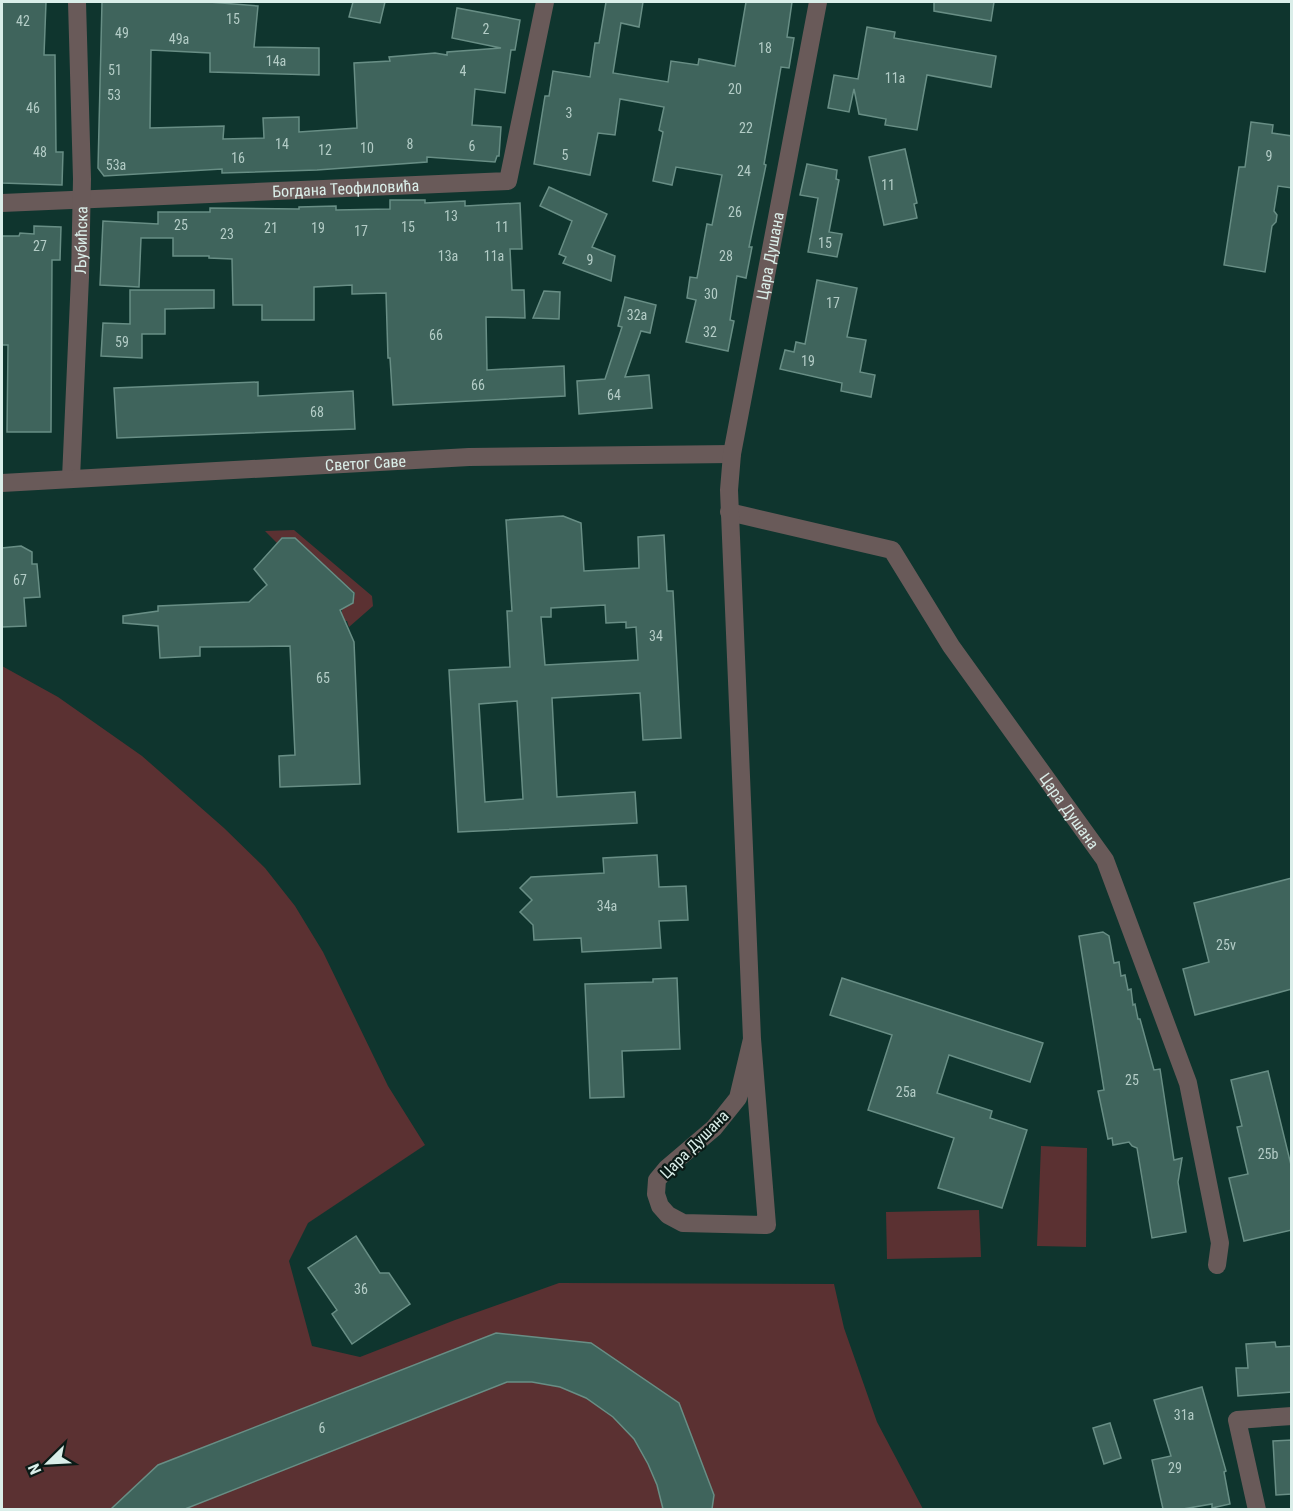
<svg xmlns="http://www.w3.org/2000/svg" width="1293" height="1511" viewBox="0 0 1293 1511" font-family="'Roboto Condensed',sans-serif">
<rect width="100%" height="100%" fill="#0f352e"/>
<g fill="#5b3132">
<polygon points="294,530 372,596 373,606 349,627 347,621 342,621 342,609 353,603 355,593 295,538 282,537 277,543 265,531"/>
<polygon points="2,666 58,697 142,756 224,828 265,868 295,906 323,952 388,1086 425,1145 308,1223 289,1261 312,1346 360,1357 455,1320 559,1283 834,1284 844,1328 877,1422 923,1509 2,1510"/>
<polygon points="1041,1146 1087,1148 1086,1247 1037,1246"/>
<polygon points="979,1210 981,1257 887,1259 886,1212"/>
</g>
<g fill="#3f645c" stroke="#688e85" stroke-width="1.5" fill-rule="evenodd">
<polygon points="2,2 46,2 44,55 55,55 56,152 63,152 62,185 2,183"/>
<polygon points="102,2 209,2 258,6 254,47 319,48 319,75 210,72 210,53 151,50 150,128 224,126 223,139 264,138 263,118 299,117 299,132 357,128 354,63 390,61 389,57 435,53 447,55 447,52 501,48 452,38 457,8 520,20 515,50 511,50 505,93 475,89 472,125 501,127 499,156 497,156 495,162 427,157 427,162 317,170 222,173 222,169 104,176 98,168"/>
<polygon points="353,2 385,2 380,23 349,17"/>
<polygon points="606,2 643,2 639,27 621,23 613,73 668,82 671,61 698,65 699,59 735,66 746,2 792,2 787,37 794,38 789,68 781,67 764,164 766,165 749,247 752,247 746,278 737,276 730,320 734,321 728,351 686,342 696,300 687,298 690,277 697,278 707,224 712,225 722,175 676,167 672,185 653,181 663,132 659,130 664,107 620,99 615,135 598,133 590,175 534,164 545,96 549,96 553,71 590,77 595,43 599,43"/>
<polygon points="934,2 994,2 991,21 934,11"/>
<polygon points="867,27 895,32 894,38 996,56 991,87 927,75 917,130 885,125 886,119 859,114 854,89 849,112 828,108 834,75 858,79"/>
<polygon points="1251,122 1273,125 1272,133 1292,136 1292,188 1278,186 1274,211 1277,215 1276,222 1272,226 1265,272 1224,265 1239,167 1245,167"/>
<polygon points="905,149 917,203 914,204 917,218 884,225 869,157"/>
<polygon points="807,164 837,170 836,179 839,180 829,232 842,234 837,257 808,252 818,198 800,195"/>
<polygon points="549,187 607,214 592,247 615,256 611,281 563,263 566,257 559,254 572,221 540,206"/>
<polygon points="390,200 425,200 425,203 465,201 465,206 520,203 522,249 510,249 512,290 524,290 525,318 486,317 487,370 564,366 565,396 393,405 390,358 388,358 386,293 352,294 352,285 314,287 314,320 262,320 262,305 233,305 232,259 209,258 209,256 173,256 173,238 141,238 139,287 100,285 103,221 158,224 158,212 210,212 210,208 299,209 299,207 336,206 336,210 390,209"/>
<polygon points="34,226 61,227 60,260 52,260 51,432 7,432 8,345 2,345 2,236 19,236 20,233 34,234"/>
<polygon points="817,280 857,288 847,337 866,340 860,372 875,375 871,397 841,391 842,383 780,369 785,350 794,352 796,342 805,344"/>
<polygon points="130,290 214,290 214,308 165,309 165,334 142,334 142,358 101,356 103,323 130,324"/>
<polygon points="544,291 560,292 559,319 533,318"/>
<polygon points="625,297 656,305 650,333 641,331 625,377 649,375 652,408 579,414 577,381 605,379 622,327 618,326"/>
<polygon points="258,382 258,396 353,391 355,429 117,438 114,388"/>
<path d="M 563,516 L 581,523 L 584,571 L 639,568 L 638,537 L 664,535 L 667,591 L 673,591 L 681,738 L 643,740 L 640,693 L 552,698 L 557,797 L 635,792 L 637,823 L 458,832 L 449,670 L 510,667 L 507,611 L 512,611 L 506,520 ZM 605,605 L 606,623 L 626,622 L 626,628 L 636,627 L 638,660 L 545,665 L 541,617 L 551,617 L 551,608 ZM 517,701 L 523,799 L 485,802 L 479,704 Z"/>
<polygon points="282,538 295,538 354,593 353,603 340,610 354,642 360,784 280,787 279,756 295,755 290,646 200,647 200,656 160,658 158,626 123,623 123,616 158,611 158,606 249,602 267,585 254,569"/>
<polygon points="21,546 32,552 32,564 37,564 40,597 24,598 26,626 2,627 2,548"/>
<polygon points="657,855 659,887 686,886 688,920 659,921 661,948 582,952 581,938 534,940 533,925 520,912 532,900 520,888 531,877 604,873 603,858"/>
<polygon points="1292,878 1292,989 1195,1015 1183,969 1209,962 1194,903"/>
<polygon points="1103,932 1109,936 1114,963 1119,962 1121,976 1125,975 1128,990 1131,989 1133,1005 1135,1004 1138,1019 1140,1019 1154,1070 1160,1069 1174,1160 1182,1158 1178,1182 1186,1232 1152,1238 1137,1148 1132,1146 1129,1142 1113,1145 1112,1138 1108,1139 1098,1091 1104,1090 1079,936"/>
<polygon points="677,978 680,1049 622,1051 624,1097 590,1098 585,984 653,982 653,979"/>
<polygon points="842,978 1043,1043 1030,1082 949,1055 937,1093 992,1111 990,1118 1027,1130 1002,1208 938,1188 954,1138 868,1110 892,1035 830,1015"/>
<polygon points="1268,1071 1292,1169 1292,1230 1244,1241 1229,1178 1248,1174 1237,1127 1242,1126 1231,1080"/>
<polygon points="356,1236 380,1273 389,1273 410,1304 352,1344 332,1314 337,1310 308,1268"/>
<polygon points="496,1333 591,1343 679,1403 714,1495 712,1509 663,1509 657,1485 648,1464 634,1439 613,1417 586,1398 560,1387 532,1382 507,1382 185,1509 111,1509 158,1465"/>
<polygon points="1275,1342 1276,1347 1292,1346 1292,1392 1238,1396 1236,1368 1248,1368 1246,1344"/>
<polygon points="1202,1387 1226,1471 1224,1472 1230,1504 1212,1508 1212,1504 1183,1509 1163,1509 1152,1460 1171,1456 1154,1400"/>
<polygon points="1110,1423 1121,1458 1104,1464 1093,1428"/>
<polygon points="1292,1440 1292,1494 1276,1495 1273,1441"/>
</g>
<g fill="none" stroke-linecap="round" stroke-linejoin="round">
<g stroke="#695a59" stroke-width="18">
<path id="s1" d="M 2,203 L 508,181 L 545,2"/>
<path id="s2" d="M 71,478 L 80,277 L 82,179 L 77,2"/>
<path id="s3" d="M 2,483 L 469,457 L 732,454"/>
<path id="s4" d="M 729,512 L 892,550 L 951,646 L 1105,860 L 1188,1083 L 1220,1243 L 1217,1265"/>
<path id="s5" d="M 752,1039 L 738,1098 L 714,1128 L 667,1168 L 657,1180 L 656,1194 L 660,1206 L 668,1215 L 683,1223 L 767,1225 L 752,1039 L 729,490 L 732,454 L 818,2"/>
<polyline points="1257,1510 1237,1420 1292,1416"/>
</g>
</g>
<g text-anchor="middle" stroke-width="4.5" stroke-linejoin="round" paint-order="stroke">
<g font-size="14" fill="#b3ccc6">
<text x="233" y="24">15</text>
<text x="23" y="26">42</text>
<text x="486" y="34">2</text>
<text x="122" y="38">49</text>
<text x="179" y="44">49a</text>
<text x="765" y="53">18</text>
<text x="276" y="66">14a</text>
<text x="115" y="75">51</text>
<text x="463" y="76">4</text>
<text x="895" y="83">11a</text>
<text x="735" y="94">20</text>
<text x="114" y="100">53</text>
<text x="33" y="113">46</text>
<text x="569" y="118">3</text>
<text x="746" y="133">22</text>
<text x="282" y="149">14</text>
<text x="410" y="149">8</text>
<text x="472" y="151">6</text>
<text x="367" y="153">10</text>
<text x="325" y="155">12</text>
<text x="40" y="157">48</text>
<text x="565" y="160">5</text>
<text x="1269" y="161">9</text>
<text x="238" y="163">16</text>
<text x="116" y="170">53a</text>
<text x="744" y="176">24</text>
<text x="888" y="190">11</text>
<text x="735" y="217">26</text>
<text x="451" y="221">13</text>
<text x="181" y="230">25</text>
<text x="408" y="232">15</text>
<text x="502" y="232">11</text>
<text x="271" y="233">21</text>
<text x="318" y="233">19</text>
<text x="361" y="236">17</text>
<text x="227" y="239">23</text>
<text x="825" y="248">15</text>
<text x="40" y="251">27</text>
<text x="448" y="261">13a</text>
<text x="494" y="261">11a</text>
<text x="726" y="261">28</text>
<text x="590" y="265">9</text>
<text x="711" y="299">30</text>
<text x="833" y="308">17</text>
<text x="637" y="320">32a</text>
<text x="710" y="337">32</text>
<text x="436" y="340">66</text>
<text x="122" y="347">59</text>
<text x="808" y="366">19</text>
<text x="478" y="390">66</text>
<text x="614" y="400">64</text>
<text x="317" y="417">68</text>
<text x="20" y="585">67</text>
<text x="656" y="641">34</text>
<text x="323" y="683">65</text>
<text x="607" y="911">34a</text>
<text x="1226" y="950">25v</text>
<text x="1132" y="1085">25</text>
<text x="906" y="1097">25a</text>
<text x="1268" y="1159">25b</text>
<text x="361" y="1294">36</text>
<text x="1184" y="1420">31a</text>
<text x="322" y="1433">6</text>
<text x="1175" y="1473">29</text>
</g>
<g font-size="16" fill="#daeee9" stroke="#0a1a16">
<text dy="6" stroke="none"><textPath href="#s1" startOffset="344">Богдана Теофиловића</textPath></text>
<text dy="6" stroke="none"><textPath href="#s2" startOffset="238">Љубићска</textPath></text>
<text dy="6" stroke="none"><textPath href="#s5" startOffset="1290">Цара Душана</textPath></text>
<text dy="6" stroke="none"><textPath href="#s3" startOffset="364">Светог Саве</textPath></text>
<text dy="6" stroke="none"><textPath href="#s4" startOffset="483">Цара Душана</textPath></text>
<text transform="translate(694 1144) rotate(-45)" y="6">Цара Душана</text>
</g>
</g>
<rect width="1293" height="1511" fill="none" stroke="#daeee9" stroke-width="6"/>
<g transform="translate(48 1463) rotate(246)" stroke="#0a1a16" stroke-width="4.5" paint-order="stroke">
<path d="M0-4.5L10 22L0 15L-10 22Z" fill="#daeee9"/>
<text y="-9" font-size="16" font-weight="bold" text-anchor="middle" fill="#daeee9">N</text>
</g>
</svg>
